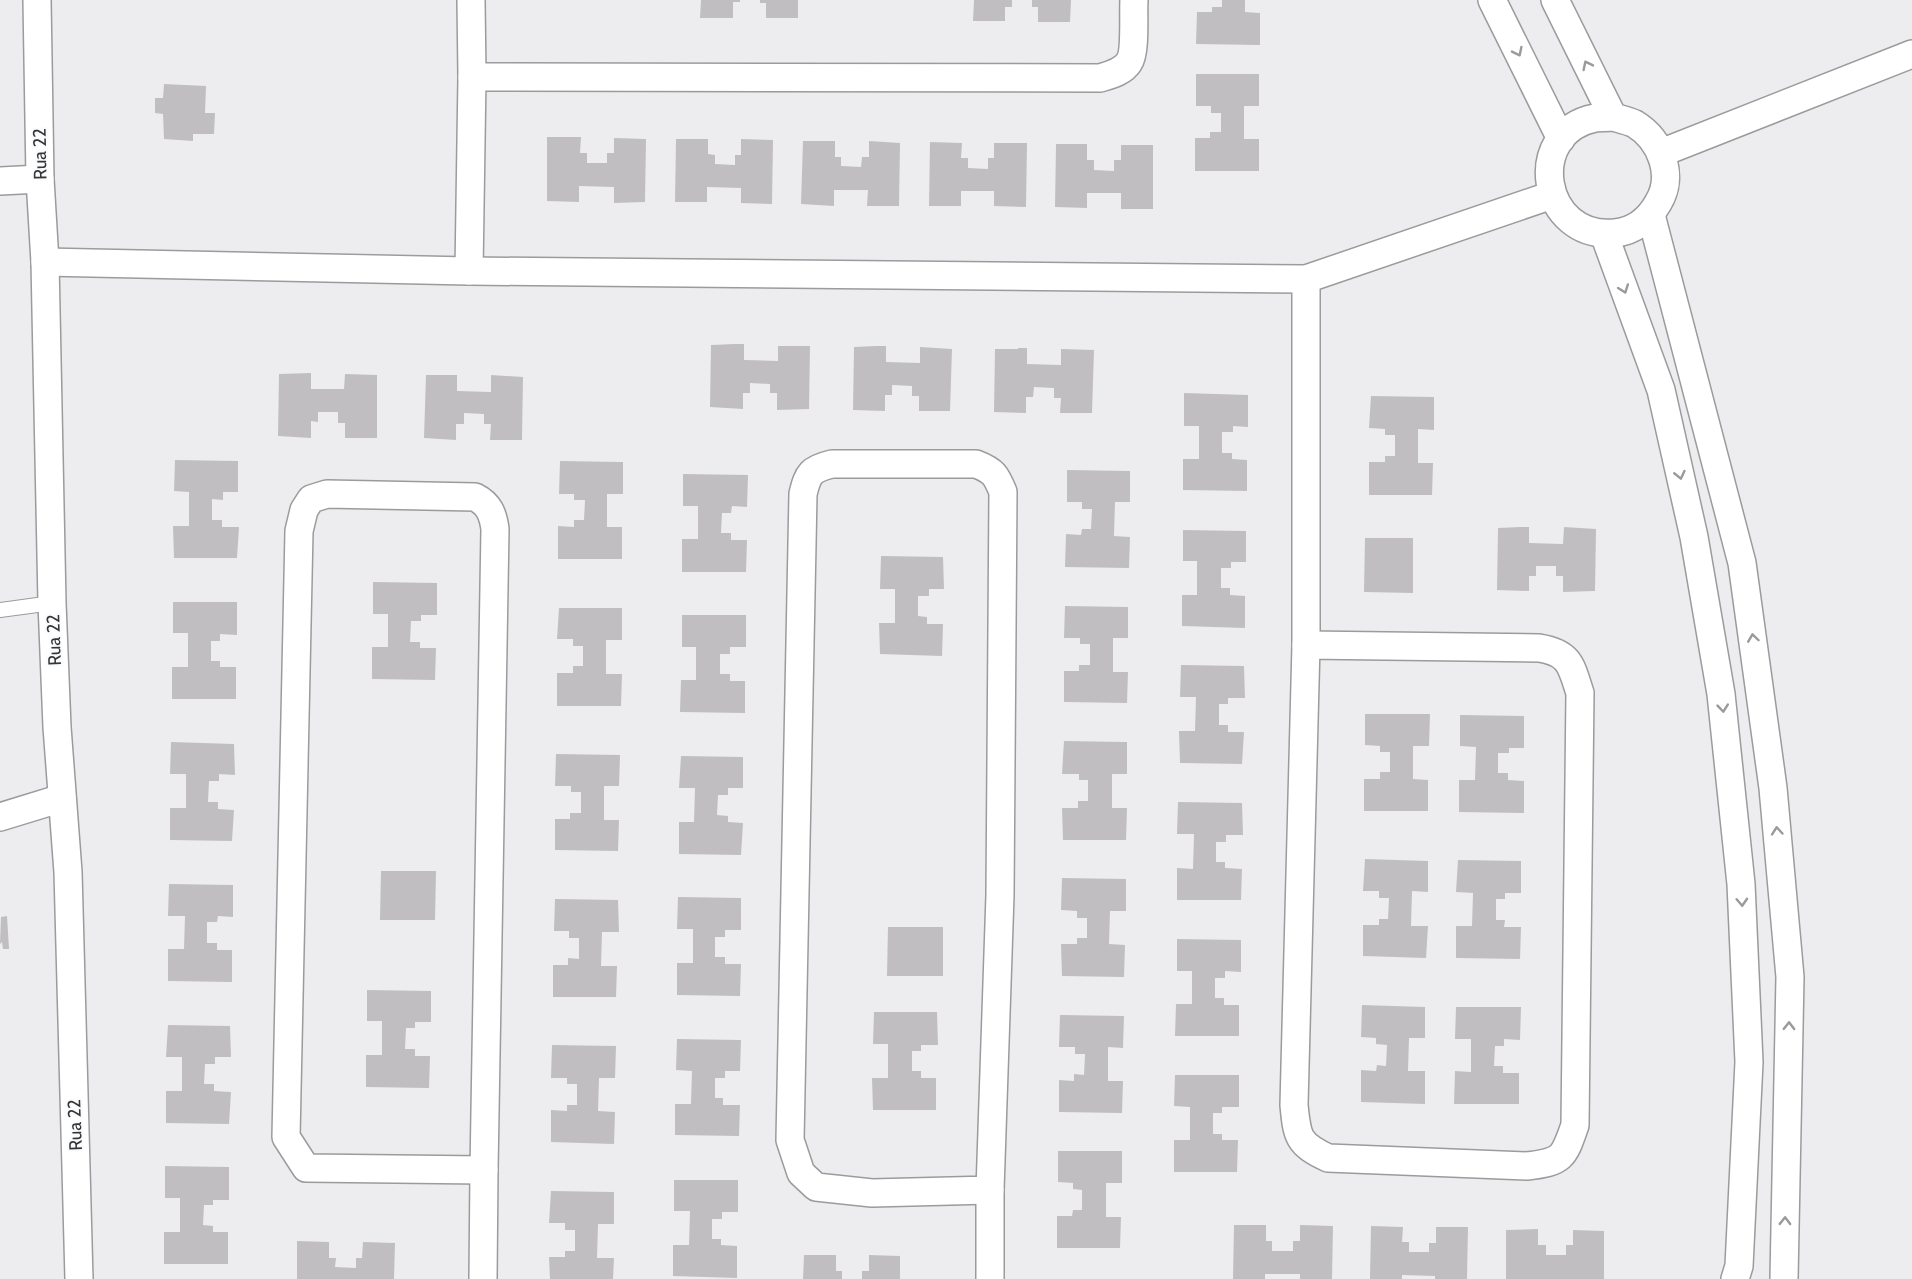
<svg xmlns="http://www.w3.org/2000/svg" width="1912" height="1279" viewBox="0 0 1912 1279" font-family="Cabin,sans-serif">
<rect width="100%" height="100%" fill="#ededef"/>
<g fill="#c0bec0">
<polygon points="701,0 740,0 740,2 733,2 733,18 700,18"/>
<polygon points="760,0 798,0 798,18 766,18 766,3 760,3"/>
<polygon points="974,0 1012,0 1012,7 1005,7 1005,21 973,21"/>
<polygon points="1032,0 1071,0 1070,22 1038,22 1038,7 1032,7"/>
<polygon points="1222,0 1245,0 1245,12 1260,13 1260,45 1196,44 1197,12 1212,12 1212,7 1222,7"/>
<polygon points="1196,74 1259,74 1259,106 1244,106 1244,139 1259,139 1259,171 1195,171 1195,138 1210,138 1210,132 1221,132 1221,113 1211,113 1211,106 1196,106"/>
<polygon points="164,84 206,86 205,113 215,113 214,134 193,134 193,141 164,139 163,114 155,113 155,98 163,98"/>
<polygon points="547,137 581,137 580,153 587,153 587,163 607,163 607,153 614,153 614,138 646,139 645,202 614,203 614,187 579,186 579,202 547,201"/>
<polygon points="676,139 708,139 708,154 715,155 715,164 735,165 735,155 741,155 741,139 773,140 772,204 741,203 741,188 707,187 707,202 675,202"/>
<polygon points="803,141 835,141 835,157 841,157 841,166 861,167 862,157 869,157 869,141 900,143 899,206 867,206 868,190 834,190 834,206 801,204"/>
<polygon points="930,142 962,143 961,158 968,158 968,168 988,169 988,158 994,158 994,143 1027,143 1026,207 994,206 994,191 961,191 961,206 929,206"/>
<polygon points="1056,144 1087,144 1087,160 1094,160 1094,170 1114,171 1114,160 1121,160 1121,145 1153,145 1153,209 1121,209 1121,193 1087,193 1087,208 1055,207"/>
<polygon points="735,344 744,344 744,360 778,361 778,346 810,346 809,409 777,410 777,393 770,393 770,384 750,383 750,393 743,393 743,409 710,407 711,345"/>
<polygon points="876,346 886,346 886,362 920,363 920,347 952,349 950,411 919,411 919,396 912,396 912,386 892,385 892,395 885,395 885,411 853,410 854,347"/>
<polygon points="1018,348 1027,348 1027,364 1061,365 1061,349 1094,350 1092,413 1060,413 1061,398 1054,398 1054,388 1034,387 1033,397 1026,397 1026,413 994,412 995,349 1018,349"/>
<polygon points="311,373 311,389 344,389 345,374 377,375 377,438 345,438 345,423 338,423 338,412 318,412 318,422 311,421 311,438 278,436 279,374"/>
<polygon points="426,375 457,375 457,391 491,392 491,375 523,377 522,440 490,440 491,424 484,424 484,414 464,413 464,424 456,424 456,440 424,438"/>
<polygon points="1184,393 1248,395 1248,427 1233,426 1233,432 1222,432 1222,453 1232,453 1232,459 1247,460 1247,491 1183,490 1183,459 1199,459 1199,426 1184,426"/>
<polygon points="1371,396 1434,397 1434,430 1418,429 1418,463 1433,463 1432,495 1369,495 1369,462 1385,462 1385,456 1395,456 1395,435 1385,435 1385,429 1369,428"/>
<polygon points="175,460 238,461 238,492 223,492 223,500 212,499 212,520 222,520 222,527 239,527 237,558 174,558 173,526 189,526 189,492 174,491"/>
<polygon points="560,461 623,462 623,494 607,494 607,527 622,527 622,559 558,559 558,526 574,527 574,520 584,520 585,500 574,500 574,494 559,494"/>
<polygon points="1067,470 1130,471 1130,502 1115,502 1114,536 1130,537 1129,568 1065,567 1066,534 1081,535 1082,529 1091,529 1092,509 1082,509 1082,502 1067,502"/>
<polygon points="683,474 748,475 747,507 732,506 731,513 722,513 721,533 731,533 731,540 747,540 746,572 682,572 682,539 698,539 698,506 683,506"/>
<polygon points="1520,527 1529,527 1529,543 1563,544 1564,527 1596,529 1595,591 1563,592 1563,576 1556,576 1556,566 1536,566 1536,576 1529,576 1529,591 1497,590 1498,528"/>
<polygon points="1183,530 1246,531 1246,562 1231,562 1231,568 1221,568 1221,588 1230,588 1230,595 1245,596 1245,628 1182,626 1182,595 1197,595 1197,561 1183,561"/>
<polygon points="1365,538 1413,538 1413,593 1364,592"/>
<polygon points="881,556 943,557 944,589 929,589 929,596 918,596 918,616 927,617 927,624 943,624 942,656 880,654 879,623 895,623 895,589 880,589"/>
<polygon points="373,582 437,583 437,615 421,615 421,621 411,621 410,642 420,642 420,648 436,648 435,680 372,679 372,647 388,647 388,614 373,614"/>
<polygon points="173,602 237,602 237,635 220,634 220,641 211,641 211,661 220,661 220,667 236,667 236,699 172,699 172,667 188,667 188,633 173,633"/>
<polygon points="1065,606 1128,607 1128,638 1113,638 1113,672 1128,672 1127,703 1064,702 1064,671 1079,671 1079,665 1090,665 1090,644 1080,644 1080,638 1064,638"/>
<polygon points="559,608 622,608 622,640 606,640 606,674 622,674 621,706 557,706 557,673 573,673 573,666 583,666 583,646 573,646 573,639 557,639"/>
<polygon points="682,615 746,615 746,647 730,647 730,654 720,654 720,674 730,674 730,681 745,681 745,713 680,712 681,680 696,680 696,647 682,647"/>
<polygon points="1181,665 1244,666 1245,698 1228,698 1228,704 1219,704 1219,725 1228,725 1228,732 1244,732 1242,764 1180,763 1179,731 1195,731 1196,697 1180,697"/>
<polygon points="1365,714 1430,714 1429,746 1413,746 1413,779 1428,780 1428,811 1364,811 1364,779 1380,779 1380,772 1390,772 1390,752 1380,752 1380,746 1365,745"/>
<polygon points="1460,715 1524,716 1524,748 1509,748 1509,753 1498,753 1498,773 1508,773 1508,780 1524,781 1524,813 1459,812 1459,780 1475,780 1476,747 1460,746"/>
<polygon points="1064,741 1127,742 1127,774 1112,774 1112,808 1127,808 1126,840 1063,840 1062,808 1078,808 1078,801 1088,801 1088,780 1079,780 1079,774 1062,774"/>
<polygon points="171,742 234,744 235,775 219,774 219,781 209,781 208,802 218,802 218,809 234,810 232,841 170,840 170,808 186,808 186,774 170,774"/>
<polygon points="556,754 620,755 619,786 604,786 604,820 619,820 618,851 555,850 555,819 570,819 570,813 581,813 581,792 571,792 571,786 555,786"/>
<polygon points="681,756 743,757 743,788 728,788 728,795 718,795 717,815 728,816 728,822 743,823 741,855 679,854 679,822 694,822 695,788 679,788"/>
<polygon points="1178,802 1242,803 1243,835 1226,835 1226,842 1216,842 1216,862 1225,862 1225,868 1242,869 1241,900 1177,900 1177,868 1193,869 1194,834 1177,834"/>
<polygon points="1365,859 1428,861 1428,892 1412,891 1411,926 1428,926 1426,958 1363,956 1363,925 1379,925 1379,919 1388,919 1389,898 1379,898 1379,891 1363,891"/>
<polygon points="1458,860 1521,861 1521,893 1505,893 1505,899 1496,899 1496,920 1505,920 1504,927 1521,927 1520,959 1456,958 1456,926 1472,926 1473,893 1456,892"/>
<polygon points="381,871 436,871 435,920 380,920"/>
<polygon points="1062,878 1126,879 1126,911 1110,911 1109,944 1125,945 1124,977 1062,976 1061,944 1077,944 1077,938 1087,938 1087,918 1077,918 1077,911 1061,910"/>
<polygon points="169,884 233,885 233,917 218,916 217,922 207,922 207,943 217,943 217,950 232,950 232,982 168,981 168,949 184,949 185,916 168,916"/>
<polygon points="678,897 741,898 741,930 725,930 725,937 715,937 715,957 725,957 725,964 741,964 740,996 677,995 677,963 693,963 693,929 677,929"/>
<polygon points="555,899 618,900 619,932 602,932 601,966 617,966 616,997 553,997 553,965 568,965 568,958 579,959 579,938 569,938 569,931 554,931"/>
<polygon points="7,916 9,949 3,949 2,942 0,944 1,917"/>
<polygon points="888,927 943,927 943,976 887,976"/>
<polygon points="1177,939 1241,940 1241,972 1225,971 1225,978 1215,978 1215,998 1224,998 1224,1005 1239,1005 1239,1036 1175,1036 1176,1004 1192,1004 1192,971 1177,971"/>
<polygon points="367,990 431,991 431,1022 415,1022 415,1028 406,1028 405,1049 415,1049 415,1056 430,1056 429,1088 366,1087 366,1055 382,1055 382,1021 367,1021"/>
<polygon points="1362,1005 1425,1007 1425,1038 1409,1038 1408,1071 1425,1071 1425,1104 1361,1102 1361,1070 1376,1071 1377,1065 1386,1066 1387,1045 1376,1044 1376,1038 1361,1037"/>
<polygon points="1456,1007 1521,1007 1520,1040 1504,1039 1504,1046 1495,1046 1494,1066 1503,1066 1503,1073 1519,1073 1519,1104 1454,1104 1455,1071 1471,1072 1471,1039 1455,1039"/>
<polygon points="874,1012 937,1012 938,1045 921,1045 921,1051 912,1051 912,1071 921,1071 921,1078 936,1078 936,1110 873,1110 872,1078 888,1078 888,1044 873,1044"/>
<polygon points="1060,1015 1124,1016 1123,1048 1108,1047 1108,1081 1123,1081 1122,1113 1059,1112 1059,1080 1074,1081 1074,1074 1084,1075 1085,1054 1075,1054 1075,1047 1059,1047"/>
<polygon points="168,1025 230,1026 231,1057 215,1057 215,1064 205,1064 204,1084 214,1084 214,1091 231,1092 229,1124 166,1123 166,1091 182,1091 182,1057 166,1057"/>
<polygon points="677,1039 741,1040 740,1071 725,1071 725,1078 715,1078 715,1098 723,1098 723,1105 740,1105 739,1136 675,1135 675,1104 691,1104 692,1071 676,1070"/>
<polygon points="552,1045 616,1046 615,1078 599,1078 598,1111 615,1112 614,1144 551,1142 551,1110 567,1111 567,1105 577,1105 577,1084 567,1084 567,1078 551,1078"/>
<polygon points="1175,1075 1239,1075 1239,1107 1222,1107 1222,1113 1213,1113 1213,1134 1222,1134 1222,1140 1238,1140 1237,1172 1174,1172 1174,1140 1190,1140 1190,1107 1174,1106"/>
<polygon points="1058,1151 1122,1151 1122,1183 1106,1183 1106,1217 1121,1217 1120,1248 1057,1248 1057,1216 1072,1216 1073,1210 1082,1210 1082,1190 1073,1189 1073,1183 1058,1182"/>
<polygon points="165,1166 229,1167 229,1200 213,1200 213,1205 204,1205 203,1225 213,1226 213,1232 228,1232 228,1264 164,1264 164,1232 180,1232 180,1198 165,1198"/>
<polygon points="674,1180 738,1180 738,1212 722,1212 722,1219 712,1219 712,1239 721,1239 721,1245 737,1246 737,1278 673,1276 673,1245 689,1245 690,1211 674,1211"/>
<polygon points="551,1191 614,1192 614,1224 598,1224 597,1258 614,1258 613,1279 550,1279 549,1257 565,1257 565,1251 575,1251 575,1230 565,1230 565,1223 549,1223"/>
<polygon points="1234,1225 1266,1225 1266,1241 1272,1241 1272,1251 1293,1251 1293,1241 1300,1241 1300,1225 1333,1226 1332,1279 1300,1279 1300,1274 1265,1274 1265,1279 1233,1279"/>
<polygon points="1371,1226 1403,1227 1402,1242 1409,1242 1409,1252 1429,1252 1429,1243 1436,1243 1436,1227 1468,1227 1467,1279 1435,1279 1435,1276 1402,1275 1402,1279 1370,1279"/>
<polygon points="1538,1229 1538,1245 1546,1245 1546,1255 1566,1255 1566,1245 1573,1245 1573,1230 1604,1231 1604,1279 1506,1279 1506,1230"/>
<polygon points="297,1241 329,1242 329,1258 336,1258 335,1267 356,1268 356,1258 362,1258 363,1242 395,1243 394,1279 297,1279"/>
<polygon points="804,1255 836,1255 836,1271 842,1271 842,1279 803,1279"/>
<polygon points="869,1255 900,1256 900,1279 862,1279 862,1271 869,1271"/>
</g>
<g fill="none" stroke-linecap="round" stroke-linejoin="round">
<defs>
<polyline id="lane" points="0,610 52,603"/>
<g id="street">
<polyline points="37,0 40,179 45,262 52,603 57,727 68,872 79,1279"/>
<polyline points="1492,0 1561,139"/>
<path d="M 1555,0 L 1613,117 C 1620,119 1629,121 1635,124 C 1661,140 1675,176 1658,203 C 1649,219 1634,231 1615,233 C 1540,240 1524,132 1595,118 C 1601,117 1607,118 1613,117"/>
<path d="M 472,77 L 1100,78 C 1110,75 1123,72 1129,62 C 1136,52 1133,13 1134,0"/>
<polyline points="1661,153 1912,54"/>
<polyline points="0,181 40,179"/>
<polyline points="1651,215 1742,563 1773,788 1790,977 1784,1279"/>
<polyline points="1604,234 1661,390 1694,537 1721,694 1741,884 1749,1062 1739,1266 1735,1279"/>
<polyline points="45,262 469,271 1306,279 1552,195"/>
<polyline points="469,271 472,77 471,0"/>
<polyline points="1306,279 1306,645"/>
<path d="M 832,464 L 976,464 C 994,471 996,475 1003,492 L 1000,895 L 990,1190 L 872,1193 L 816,1187 L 801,1173 L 790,1140 L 803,494 C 808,473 811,469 832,464 Z"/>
<path d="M 327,494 L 475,497 C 489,504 493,514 495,529 L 484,1170 L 306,1168 L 286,1137 L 299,531 L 304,510 L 311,499 Z"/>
<path d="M 1306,645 L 1539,648 C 1570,653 1571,665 1580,693 L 1575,1125 C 1564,1157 1563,1162 1527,1166 L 1328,1158 C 1298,1144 1297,1137 1294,1105 Z"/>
<polyline points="0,817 62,798"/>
<polyline points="990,1190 990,1279"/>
<polyline points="483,1279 484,1170"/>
</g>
</defs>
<use href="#lane" stroke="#9b9b9d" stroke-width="16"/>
<use href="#street" stroke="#9b9b9d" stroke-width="30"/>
<use href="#lane" stroke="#fff" stroke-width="14"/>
<use href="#street" stroke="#fff" stroke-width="27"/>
</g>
<defs><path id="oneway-chevron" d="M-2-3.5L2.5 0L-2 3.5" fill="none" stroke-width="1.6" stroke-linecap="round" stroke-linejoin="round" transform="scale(1.5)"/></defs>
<g stroke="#9a9a9a">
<use href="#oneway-chevron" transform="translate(1518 52) rotate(64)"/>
<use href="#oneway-chevron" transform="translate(1587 65) rotate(-116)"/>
<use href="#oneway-chevron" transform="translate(1624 289) rotate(70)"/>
<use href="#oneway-chevron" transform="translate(1680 475) rotate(77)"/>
<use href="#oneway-chevron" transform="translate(1753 638) rotate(-98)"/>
<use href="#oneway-chevron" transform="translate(1723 708) rotate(84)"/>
<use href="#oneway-chevron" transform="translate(1777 831) rotate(-95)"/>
<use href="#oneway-chevron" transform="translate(1742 902) rotate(87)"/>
<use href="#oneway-chevron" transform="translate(1789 1026) rotate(-89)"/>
<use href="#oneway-chevron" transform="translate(1785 1221) rotate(-89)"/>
</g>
<g text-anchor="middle" stroke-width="4.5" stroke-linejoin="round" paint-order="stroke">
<g font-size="18" fill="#353536" stroke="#fafbfd">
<text transform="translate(40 154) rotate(-91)" y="6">Rua 22</text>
<text transform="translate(54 640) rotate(-92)" y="6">Rua 22</text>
<text transform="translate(75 1125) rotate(-92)" y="6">Rua 22</text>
</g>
</g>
</svg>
